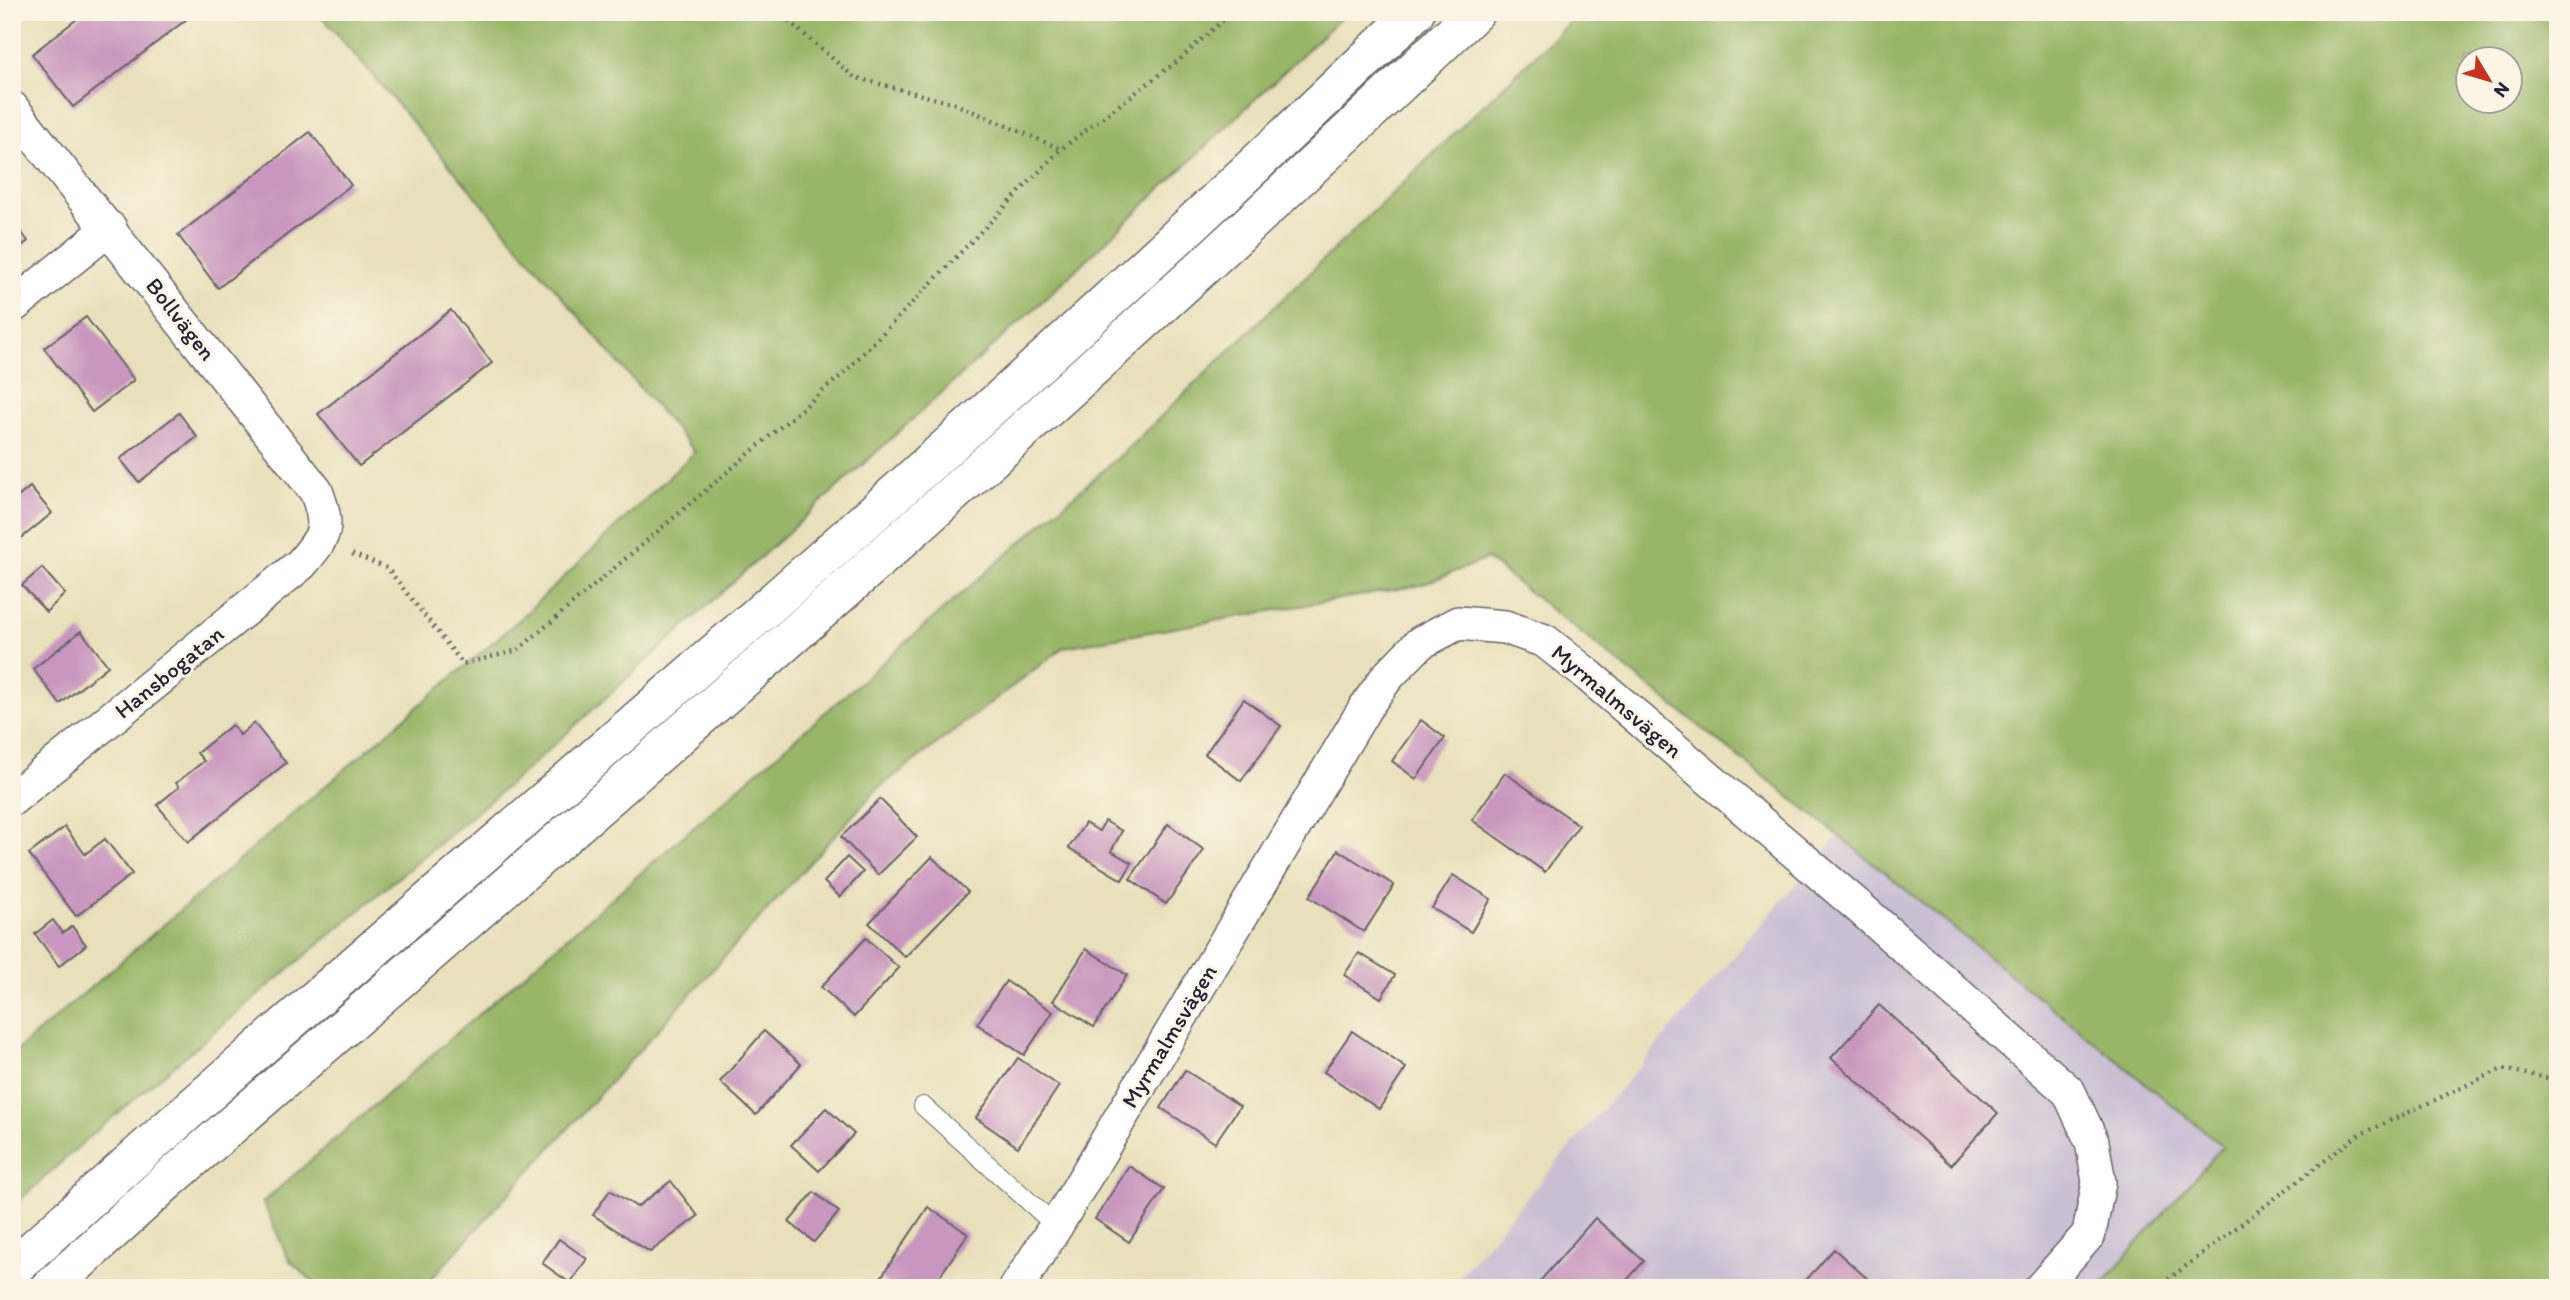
<svg xmlns="http://www.w3.org/2000/svg" width="2570" height="1300" viewBox="0 0 2570 1300" font-family="Itim,sans-serif">
  <rect width="100%" height="100%" fill="#fcf5e5"/>
  <filter id="ink" filterUnits="userSpaceOnUse"><feTurbulence type="fractalNoise" baseFrequency=".0143" numOctaves="2"/><feDisplacementMap in="SourceGraphic" scale="14" xChannelSelector="R" yChannelSelector="G"/><feConvolveMatrix kernelMatrix="1 2 1 2 8 2 1 2 1" color-interpolation-filters="sRGB"/></filter>
  <filter id="wash" filterUnits="userSpaceOnUse"><feTurbulence type="fractalNoise" baseFrequency=".00686" numOctaves="4" result="noise"/><feDisplacementMap in="SourceGraphic" scale="28" xChannelSelector="R" yChannelSelector="G"/><feGaussianBlur stdDeviation="1.57" result="paint"/><feColorMatrix in="noise" values="0 0 0 0 0 0 0 0 0 0 0 0 0 0 0 0 0 1.4 0 .05"/><feComposite in="paint" operator="in"/></filter>
  <g filter="url(#wash)">
    <rect width="100%" height="100%" fill="#e8e0ba"/>
    <polygon fill="#cbbfd4" points="1838,835 2223,1146 2098,1288 1449,1288"/>
    <g fill="#99b668" stroke="#5e6c52" stroke-width="2" fill-rule="evenodd">
      <polygon points="318,12 1347,12 1046,298 524,772 89,1137 12,1207 12,1055 520,619 695,452"/>
      <path d="M1580,12h978v1276h-460l125,-142 -385,-311 -351,-276 -66,26 -357,62 -188,143 -453,498h-103l-31,-28 -26,-58 859,-748zM2468,60h42v42h-42z"/>
    </g>
    <g id="blocks">
      <g fill="#c896be">
        <polygon points="86,12 196,12 73,107 32,54"/>
        <polygon points="310,132 351,185 218,288 178,235"/>
        <polygon points="12,220 28,241 12,254"/>
        <polygon points="451,310 492,363 359,466 318,414"/>
        <polygon points="86,317 134,380 92,412 44,348"/>
        <polygon points="179,413 197,437 139,482 120,459"/>
        <polygon points="30,487 52,513 12,546 12,502"/>
        <polygon points="42,568 65,594 46,612 22,585"/>
        <polygon points="81,631 108,666 60,704 33,669"/>
        <polygon points="1244,699 1281,726 1241,781 1205,754"/>
        <polygon points="1421,720 1445,738 1416,779 1392,761"/>
        <polygon points="254,723 286,763 188,842 157,805 179,787 176,783 204,761 197,753 232,725 240,735"/>
        <polygon points="1505,773 1579,825 1545,872 1472,820"/>
        <polygon points="880,799 917,837 878,875 841,837"/>
        <polygon points="1105,821 1122,831 1111,851 1132,863 1122,880 1069,848 1085,823 1099,831"/>
        <polygon points="1168,824 1204,850 1166,904 1130,879"/>
        <polygon points="65,827 85,854 105,839 132,874 76,916 29,854"/>
        <polygon points="1338,850 1394,885 1364,932 1309,897"/>
        <polygon points="847,857 863,872 840,897 824,882"/>
        <polygon points="932,857 968,892 905,957 869,923"/>
        <polygon points="1453,875 1491,899 1471,932 1432,908"/>
        <polygon points="53,920 63,933 72,926 86,945 59,966 35,934"/>
        <polygon points="866,938 899,968 854,1017 821,987"/>
        <polygon points="1086,949 1127,975 1094,1027 1053,1001"/>
        <polygon points="1359,953 1395,975 1381,998 1344,975"/>
        <polygon points="1006,981 1053,1012 1024,1055 977,1024"/>
        <polygon points="1879,1005 1998,1113 1951,1165 1831,1058"/>
        <polygon points="764,1031 801,1064 756,1115 720,1082"/>
        <polygon points="1352,1031 1406,1068 1379,1109 1324,1072"/>
        <polygon points="1018,1058 1059,1086 1018,1147 976,1118"/>
        <polygon points="1185,1070 1240,1106 1215,1143 1161,1108"/>
        <polygon points="826,1108 854,1134 819,1171 791,1145"/>
        <polygon points="1129,1166 1164,1189 1129,1242 1095,1219"/>
        <polygon points="671,1181 698,1216 650,1252 593,1215 610,1190 637,1207"/>
        <polygon points="814,1192 839,1212 814,1242 789,1222"/>
        <polygon points="928,1207 968,1234 932,1288 894,1288 880,1279"/>
        <polygon points="1595,1218 1644,1261 1620,1288 1534,1288"/>
        <polygon points="559,1239 587,1259 570,1283 542,1263"/>
        <polygon points="1834,1249 1878,1288 1799,1288"/>
      </g>
    </g>
  </g>
  <g filter="url(#ink)">
    <use href="#blocks" fill-opacity="0" stroke="#676467" stroke-width="2"/>
    <g fill="none" stroke-linecap="round" stroke-linejoin="round">
      <defs>
        <polyline id="service" points="923,1106 1056,1226"/>
        <g id="minor">
          <path d="M12,108l304,383c14,37 10,44 -15,73l-289,235"/>
          <polyline points="12,307 110,228"/>
          <polyline points="1016,1288 1056,1226 1365,708 1387,677 1420,643 1458,623 1505,627 1545,641 1589,676 1859,907 2069,1092 2092,1142 2099,1182 2089,1234 2041,1288"/>
        </g>
        <g id="trunk">
          <path d="M12,1269c277,-253 566,-493 847,-743 188,-168 375,-338 556,-514"/>
          <path d="M50,1288l115,-105c442,-384 887,-766 1310,-1171"/>
        </g>
      </defs>
      <use href="#service" stroke="#676467" stroke-width="20"/>
      <use href="#minor" stroke="#676467" stroke-width="36"/>
      <use href="#trunk" stroke="#676467" stroke-width="41"/>
      <g stroke="#676467" stroke-width="4.5" stroke-dasharray="2 5" stroke-linecap="butt">
        <polyline points="778,12 854,77 955,104 1061,149"/>
        <polyline points="352,554 387,568 463,664 518,650 844,373 1061,149 1179,60 1232,12"/>
        <polyline points="2157,1288 2357,1136 2502,1069 2558,1080"/>
      </g>
      <use href="#service" stroke="#fff" stroke-width="18"/>
      <use href="#minor" stroke="#fff" stroke-width="33"/>
      <use href="#trunk" stroke="#fff" stroke-width="38"/>
    </g>
  </g>
  <g text-anchor="middle" dominant-baseline="central" stroke-width="6" stroke-linejoin="round" paint-order="stroke">
    <g font-size="23" fill="#22223b" stroke="#fcf5e5">
      <text transform="translate(181 319) rotate(52)">Bollvägen</text>
      <text transform="translate(169 672) rotate(-39)">Hansbogatan</text>
      <text transform="translate(1617 701) rotate(40)">Myrmalmsvägen</text>
      <text transform="translate(1169 1036) rotate(-59)">Myrmalmsvägen</text>
    </g>
  </g>
  <rect width="2570" height="1300" fill="none" stroke="#fcf5e5" stroke-width="42"/>
  <g transform="translate(2489 80) rotate(128)"><circle r="33" fill="#fcf5e5" stroke="#a5a1a1" stroke-width="2"/>
  <path d="M0-5L12 26L0 18L-12 26Z" fill="#c8321e"/>
  <text y="-10" font-size="19" font-weight="bold" text-anchor="middle" fill="#22223b">N</text>
  </g>
</svg>
